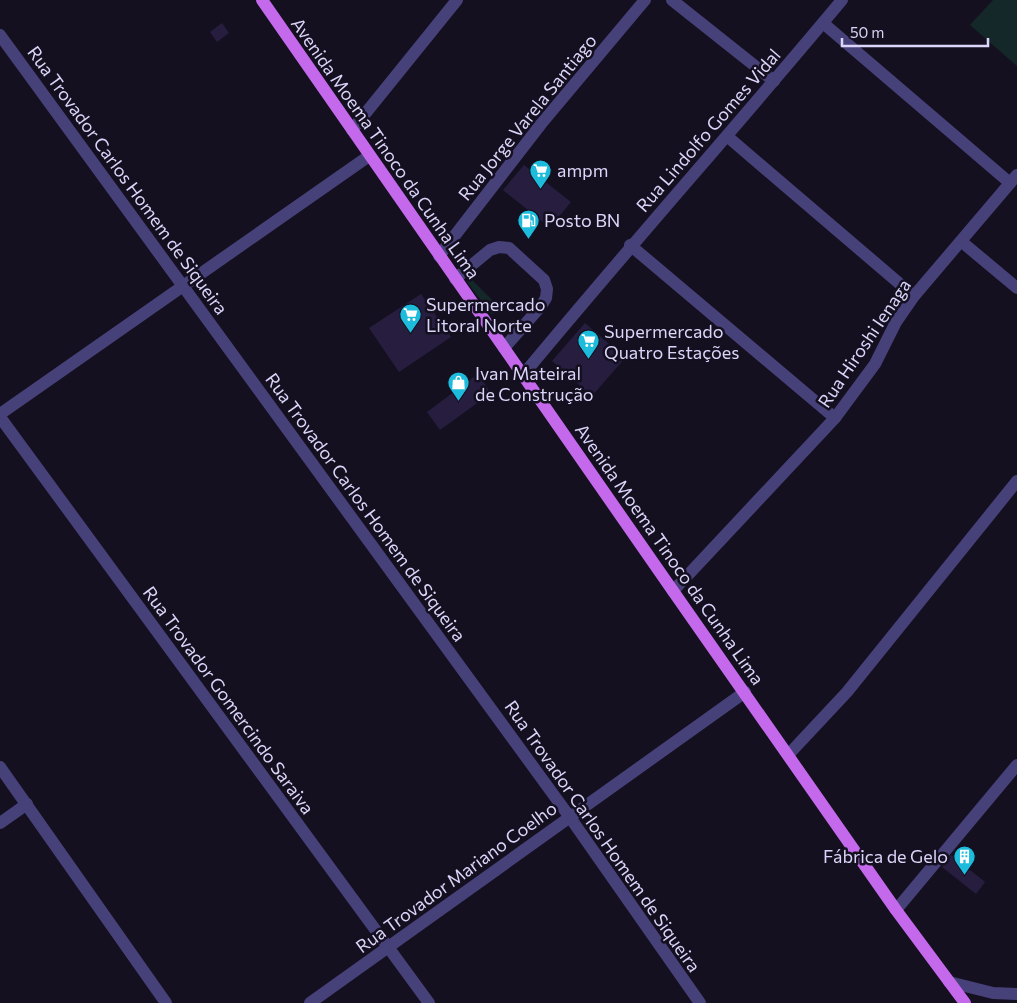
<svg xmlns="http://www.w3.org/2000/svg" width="1017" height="1003" viewBox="0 0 1017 1003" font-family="Commissioner,sans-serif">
  <rect width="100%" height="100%" fill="#141020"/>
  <g fill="#142829">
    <polygon points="993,0 1017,0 1017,66 970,25"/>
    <polygon points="470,278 494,302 496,313 491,314 468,283 467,280"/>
  </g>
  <g fill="#271e3f">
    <polygon points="222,23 229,33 217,42 210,32"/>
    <polygon points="524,165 571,202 558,218 552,213 544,223 503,190"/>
    <polygon points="421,294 451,337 399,372 369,328"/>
    <polygon points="585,323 625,358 592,396 552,361"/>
    <polygon points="478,374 491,393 440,430 427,412"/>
    <polygon points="951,855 985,882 976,894 942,867"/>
  </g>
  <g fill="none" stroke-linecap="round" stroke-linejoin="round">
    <g stroke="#474179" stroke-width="12">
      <polyline points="672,0 774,81"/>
      <polyline points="823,23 1010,183"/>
      <polyline points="0,35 569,816 700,1003"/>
      <polyline points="352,130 457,0"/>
      <polyline points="728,137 914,296"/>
      <polyline points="962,242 1017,288"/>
      <polyline points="630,245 835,418"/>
      <polyline points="439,256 541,124 645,0"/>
      <polyline points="455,279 490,250 499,247 509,248 544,280 547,289 546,298 541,306 504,348"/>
      <path d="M523,375c105,-127 214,-249 319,-375"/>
      <polyline points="0,414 369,156"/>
      <polyline points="0,417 429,1003"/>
      <polyline points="673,591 835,418 875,364 896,322 914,296 1017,175"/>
      <polyline points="789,754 847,692 1017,481"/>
      <polyline points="0,767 166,1003"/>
      <polyline points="0,823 27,804"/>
      <polyline points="896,910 1017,765"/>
      <polyline points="949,982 993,993 1017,994"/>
      <polyline points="310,1003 745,692"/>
    </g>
    <polyline stroke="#c469ec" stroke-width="12" points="262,0 673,591 896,910 965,1003"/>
  </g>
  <defs>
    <symbol id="supermarket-pin" viewBox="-11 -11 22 30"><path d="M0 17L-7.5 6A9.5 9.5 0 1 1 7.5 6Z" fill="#1dbcdd" stroke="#141020"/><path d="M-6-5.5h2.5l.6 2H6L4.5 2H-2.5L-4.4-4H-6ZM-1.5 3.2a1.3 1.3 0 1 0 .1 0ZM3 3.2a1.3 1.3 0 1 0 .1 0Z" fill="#fff"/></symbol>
    <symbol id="fuel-pin" viewBox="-11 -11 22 30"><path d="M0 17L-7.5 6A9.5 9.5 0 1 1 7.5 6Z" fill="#1dbcdd" stroke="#141020"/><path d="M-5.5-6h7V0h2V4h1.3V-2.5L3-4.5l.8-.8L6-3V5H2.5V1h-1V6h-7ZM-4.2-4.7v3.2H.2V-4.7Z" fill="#fff"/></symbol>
    <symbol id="shop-pin" viewBox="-11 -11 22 30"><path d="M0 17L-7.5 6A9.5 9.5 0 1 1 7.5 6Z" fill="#1dbcdd" stroke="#141020"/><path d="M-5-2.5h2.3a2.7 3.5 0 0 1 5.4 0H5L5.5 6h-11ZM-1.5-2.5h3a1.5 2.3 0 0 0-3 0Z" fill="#fff"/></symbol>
    <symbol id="building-pin" viewBox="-11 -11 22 30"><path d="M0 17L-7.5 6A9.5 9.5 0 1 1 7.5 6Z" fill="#1dbcdd" stroke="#141020"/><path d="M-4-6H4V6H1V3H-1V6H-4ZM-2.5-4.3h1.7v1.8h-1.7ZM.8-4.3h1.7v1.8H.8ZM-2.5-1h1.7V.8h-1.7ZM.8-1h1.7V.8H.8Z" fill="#fff"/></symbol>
  </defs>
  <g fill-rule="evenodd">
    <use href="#supermarket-pin" x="528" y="158" width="25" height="34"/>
    <use href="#fuel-pin" x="516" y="208" width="25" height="34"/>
    <use href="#supermarket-pin" x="398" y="302" width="25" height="34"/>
    <use href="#supermarket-pin" x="576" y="328" width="25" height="34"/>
    <use href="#shop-pin" x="446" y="370" width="25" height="34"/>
    <use href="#building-pin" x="952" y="844" width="25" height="34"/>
  </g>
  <g text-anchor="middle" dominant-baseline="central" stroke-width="5" stroke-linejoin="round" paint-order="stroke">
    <g font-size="18" fill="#dbd5f9" stroke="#141020">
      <text transform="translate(527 117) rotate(-51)">Rua Jorge Varela Santiago</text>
      <text transform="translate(708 130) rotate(-49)">Rua Lindolfo Gomes Vidal</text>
      <text transform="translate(386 148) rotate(55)">Avenida Moema Tinoco da Cunha Lima</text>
      <text transform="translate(128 180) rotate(54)">Rua Trovador Carlos Homem de Siqueira</text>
      <text transform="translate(864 343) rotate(-56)">Rua Hiroshi Ienaga</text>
      <text transform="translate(366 507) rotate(54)">Rua Trovador Carlos Homem de Siqueira</text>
      <text transform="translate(670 554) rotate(55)">Avenida Moema Tinoco da Cunha Lima</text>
      <text transform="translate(229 700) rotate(54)">Rua Trovador Gomercindo Saraiva</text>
      <text transform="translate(603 836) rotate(55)">Rua Trovador Carlos Homem de Siqueira</text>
      <text transform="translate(456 877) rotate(-36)">Rua Trovador Mariano Coelho</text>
    </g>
    <g font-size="18" fill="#dbd5f9" stroke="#141020" text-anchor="start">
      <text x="557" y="170">ampm</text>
      <text x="544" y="220">Posto BN</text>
      <text x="426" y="304">Supermercado<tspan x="426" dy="21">Litoral Norte</tspan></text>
      <text x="604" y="331">Supermercado<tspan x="604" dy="21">Quatro Estações</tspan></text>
      <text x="475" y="373">Ivan Mateiral<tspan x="475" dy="21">de Construção</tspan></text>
      <text x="948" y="856" text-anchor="end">Fábrica de Gelo</text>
    </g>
  </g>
  <path d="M842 38v8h146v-8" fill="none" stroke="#dbd5f9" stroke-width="2.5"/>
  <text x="850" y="38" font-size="15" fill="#dbd5f9" stroke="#141020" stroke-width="4" paint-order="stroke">50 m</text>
</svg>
